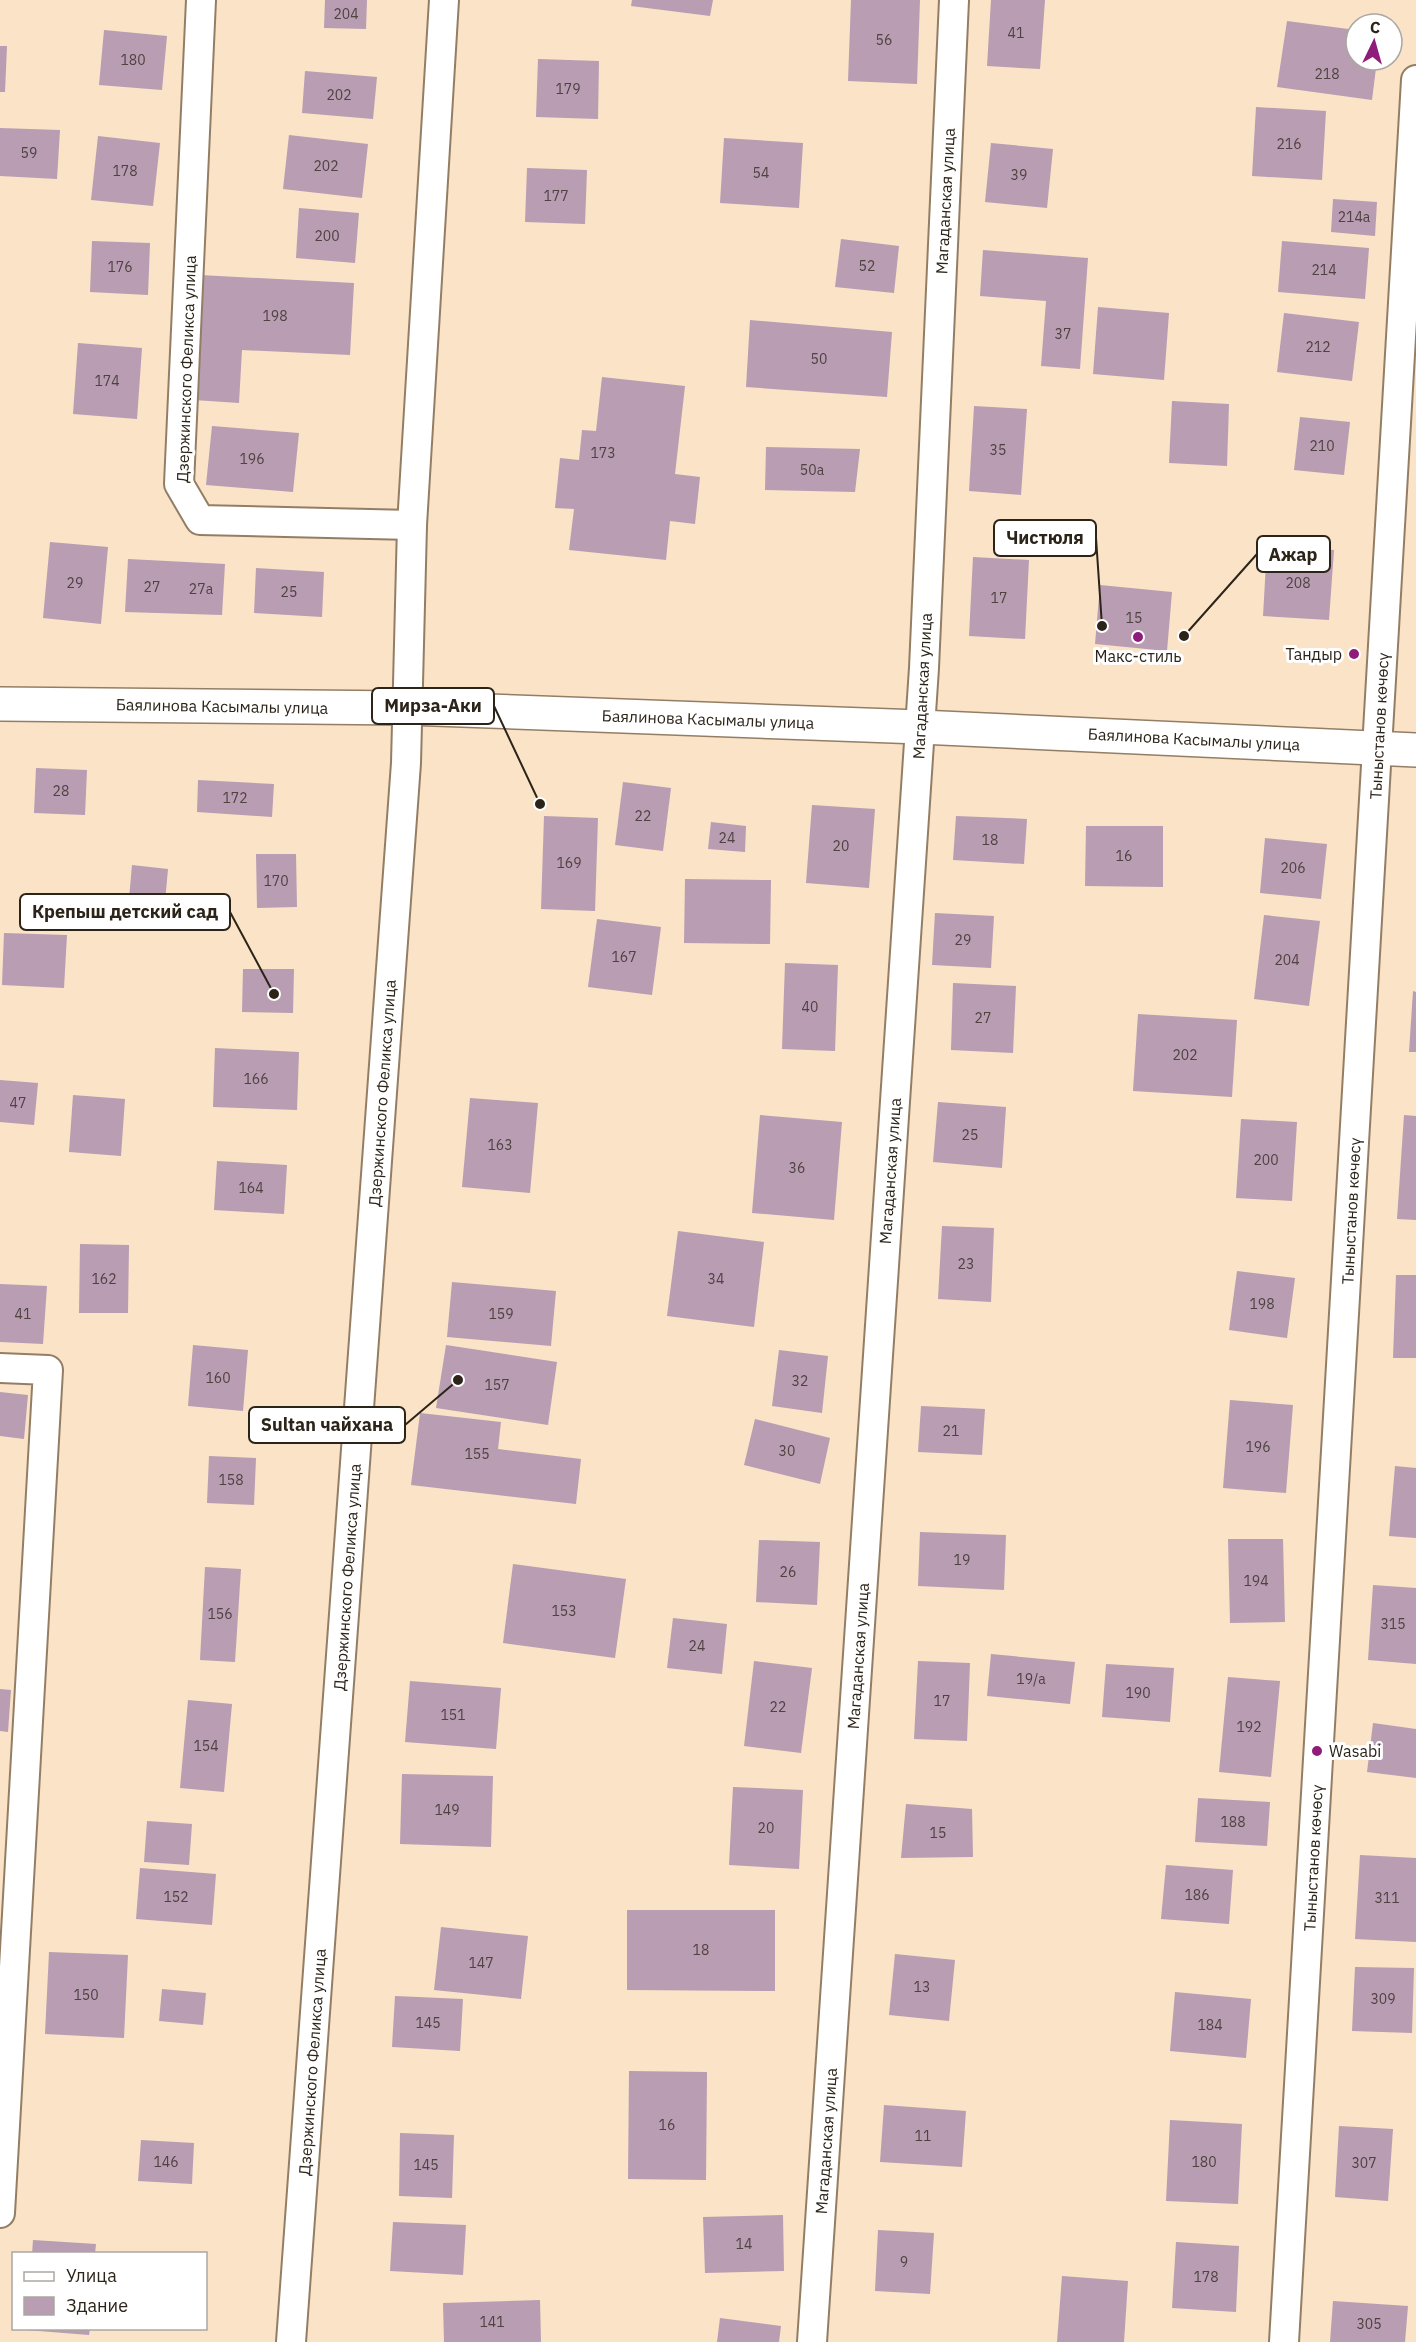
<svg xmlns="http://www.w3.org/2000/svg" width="1416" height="2342" viewBox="0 0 1416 2342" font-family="'IBM Plex Sans',sans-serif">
  <rect width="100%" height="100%" fill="#fae3c7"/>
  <g fill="#b89db3">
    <polygon points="325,0 367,0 366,29 324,28"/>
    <polygon points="632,0 713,0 710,16 631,6"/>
    <polygon points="851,0 920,0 917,84 848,81"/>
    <polygon points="991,0 1045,0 1040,69 987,66"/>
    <polygon points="1287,21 1356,30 1356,60 1377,60 1372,100 1277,87"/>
    <polygon points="104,30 167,36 162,90 99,85"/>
    <polygon points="0,46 7,46 5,92 0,92"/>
    <polygon points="538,59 599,61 598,119 536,117"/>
    <polygon points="305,71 377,77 373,119 302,113"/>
    <polygon points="1256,107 1326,111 1322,180 1252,176"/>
    <polygon points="0,128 60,130 57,179 0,176"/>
    <polygon points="289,135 368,144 362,198 283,189"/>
    <polygon points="98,136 160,143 153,206 91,200"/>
    <polygon points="724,138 803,143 799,208 720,203"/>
    <polygon points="991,143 1053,149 1047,208 985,202"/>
    <polygon points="527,168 587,170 585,224 525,222"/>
    <polygon points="1333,199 1377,202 1375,236 1331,232"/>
    <polygon points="299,208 359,213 355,263 296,258"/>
    <polygon points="841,239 899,246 894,293 835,287"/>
    <polygon points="92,241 150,243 148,295 90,292"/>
    <polygon points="1282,241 1369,248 1365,299 1278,292"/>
    <polygon points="983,250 1088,258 1080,369 1041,366 1046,301 980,296"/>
    <polygon points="200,275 354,283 350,355 242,350 239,403 194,400"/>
    <polygon points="1098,307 1169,313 1164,380 1093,374"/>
    <polygon points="1284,313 1359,322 1352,381 1277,372"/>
    <polygon points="750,320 892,332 887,397 746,387"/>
    <polygon points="78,343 142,348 137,419 73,414"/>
    <polygon points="602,377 685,386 675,474 700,477 695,524 670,521 666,560 569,550 574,509 555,508 560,458 579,460 582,430 596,431"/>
    <polygon points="1172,401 1229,404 1227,466 1169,463"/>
    <polygon points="974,406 1027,409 1021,495 969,491"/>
    <polygon points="1300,417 1350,422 1344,475 1294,470"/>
    <polygon points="212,426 299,433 293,492 206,485"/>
    <polygon points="766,447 860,449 855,492 765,490"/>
    <polygon points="50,542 108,547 101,624 43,618"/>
    <polygon points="1267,546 1334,550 1329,620 1263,616"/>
    <polygon points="973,557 1029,560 1025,639 969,636"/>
    <polygon points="128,559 225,564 222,615 125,612"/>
    <polygon points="256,568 324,572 322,617 254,613"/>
    <polygon points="1100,585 1172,592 1167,651 1095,644"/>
    <polygon points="36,768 87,770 85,815 34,813"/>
    <polygon points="198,780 274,784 272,817 197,812"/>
    <polygon points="623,782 671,788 663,851 615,845"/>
    <polygon points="812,805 875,809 869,888 806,883"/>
    <polygon points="544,816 598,818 595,911 541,909"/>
    <polygon points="956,816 1027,819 1024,864 953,860"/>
    <polygon points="711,822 746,826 745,852 708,849"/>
    <polygon points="1086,826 1163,826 1163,887 1085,886"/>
    <polygon points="1265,838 1327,844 1321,899 1260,893"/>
    <polygon points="256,854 296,854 297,907 257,908"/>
    <polygon points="132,865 168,869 163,924 127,921"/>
    <polygon points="685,879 771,880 770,944 684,943"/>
    <polygon points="935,913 994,916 991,968 932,965"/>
    <polygon points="1264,915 1320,921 1309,1006 1254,999"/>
    <polygon points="597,919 661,927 652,995 588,987"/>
    <polygon points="4,933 67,935 64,988 2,985"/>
    <polygon points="785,963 838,965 835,1051 782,1049"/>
    <polygon points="243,969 294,969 293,1013 242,1012"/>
    <polygon points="953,983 1016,986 1013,1053 951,1050"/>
    <polygon points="1413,991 1416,992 1416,1052 1409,1052"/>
    <polygon points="1138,1014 1237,1020 1232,1097 1133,1091"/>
    <polygon points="215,1048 299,1052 297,1110 213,1107"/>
    <polygon points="0,1080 38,1083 34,1125 0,1122"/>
    <polygon points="73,1095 125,1099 121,1156 69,1152"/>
    <polygon points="470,1098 538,1103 530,1193 462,1187"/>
    <polygon points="938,1102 1006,1107 1002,1168 933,1162"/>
    <polygon points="760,1115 842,1122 834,1220 752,1213"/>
    <polygon points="1404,1115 1416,1116 1416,1220 1397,1219"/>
    <polygon points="1241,1119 1297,1122 1292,1201 1236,1198"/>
    <polygon points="217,1161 287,1165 284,1214 214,1210"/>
    <polygon points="942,1226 994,1228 991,1302 938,1299"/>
    <polygon points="678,1231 764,1242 754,1327 667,1316"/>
    <polygon points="80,1244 129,1245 128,1313 79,1313"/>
    <polygon points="1237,1271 1295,1278 1287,1338 1229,1330"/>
    <polygon points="1396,1275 1416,1275 1416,1358 1393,1358"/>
    <polygon points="452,1282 556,1291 551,1346 447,1337"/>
    <polygon points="0,1284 47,1286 43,1344 0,1342"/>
    <polygon points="193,1345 248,1350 243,1411 188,1406"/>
    <polygon points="446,1345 557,1362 548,1425 436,1408"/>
    <polygon points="779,1350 828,1356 822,1413 772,1406"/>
    <polygon points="0,1392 28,1395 24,1439 0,1436"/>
    <polygon points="1230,1400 1293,1405 1286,1493 1223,1488"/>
    <polygon points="921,1406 985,1409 982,1455 918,1452"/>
    <polygon points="420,1413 501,1422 498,1449 581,1459 576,1504 411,1485"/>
    <polygon points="755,1419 830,1438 820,1484 744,1465"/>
    <polygon points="209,1456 256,1458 254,1505 207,1503"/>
    <polygon points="1395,1466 1416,1468 1416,1538 1389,1536"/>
    <polygon points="920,1532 1006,1535 1004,1590 918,1586"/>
    <polygon points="1228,1539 1283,1539 1285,1622 1230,1623"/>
    <polygon points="759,1540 820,1542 817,1605 756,1602"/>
    <polygon points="513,1564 626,1579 615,1658 503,1643"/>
    <polygon points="205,1567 241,1569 235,1662 200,1660"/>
    <polygon points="1373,1585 1416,1588 1416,1664 1368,1660"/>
    <polygon points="673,1618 727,1624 722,1674 667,1668"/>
    <polygon points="991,1654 1075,1662 1070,1704 987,1696"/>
    <polygon points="754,1661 812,1668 801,1753 744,1746"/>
    <polygon points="918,1661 970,1663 967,1741 914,1739"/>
    <polygon points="1106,1664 1174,1668 1170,1722 1102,1717"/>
    <polygon points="1228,1677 1280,1681 1271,1777 1219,1772"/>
    <polygon points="410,1681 501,1688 496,1749 405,1742"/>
    <polygon points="0,1689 11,1690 8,1732 0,1731"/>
    <polygon points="188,1700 232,1704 224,1792 180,1788"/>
    <polygon points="1373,1723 1416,1729 1416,1778 1367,1772"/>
    <polygon points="402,1774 493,1776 491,1847 400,1844"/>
    <polygon points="733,1787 803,1790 799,1869 729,1865"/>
    <polygon points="1198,1798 1270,1802 1267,1846 1195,1842"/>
    <polygon points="906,1804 972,1809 973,1857 901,1858"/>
    <polygon points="147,1821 192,1824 189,1865 144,1862"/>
    <polygon points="1360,1855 1416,1858 1416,1942 1355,1939"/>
    <polygon points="1166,1865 1233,1870 1229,1924 1161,1919"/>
    <polygon points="140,1868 216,1874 212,1925 136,1919"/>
    <polygon points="627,1910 775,1910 775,1991 627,1990"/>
    <polygon points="441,1927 528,1936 521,1999 434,1990"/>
    <polygon points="49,1952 128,1955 124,2038 45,2034"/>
    <polygon points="895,1954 955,1960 949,2021 889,2015"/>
    <polygon points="1355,1967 1414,1968 1412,2033 1352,2031"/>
    <polygon points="162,1989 206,1993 203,2025 159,2021"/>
    <polygon points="1175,1992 1251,1999 1246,2058 1170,2051"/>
    <polygon points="395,1996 463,1999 460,2051 392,2047"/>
    <polygon points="629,2071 707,2072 706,2180 628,2179"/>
    <polygon points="884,2105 966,2111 962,2167 880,2162"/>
    <polygon points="1170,2120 1242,2124 1238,2204 1166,2201"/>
    <polygon points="1339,2126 1393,2129 1388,2201 1335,2197"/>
    <polygon points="400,2133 454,2135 452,2198 399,2196"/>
    <polygon points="141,2140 194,2143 192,2184 138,2181"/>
    <polygon points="783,2215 784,2271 705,2273 703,2217"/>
    <polygon points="393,2222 466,2225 463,2275 390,2271"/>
    <polygon points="878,2230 934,2233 930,2294 875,2291"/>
    <polygon points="33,2240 96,2244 95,2254 32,2254"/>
    <polygon points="1176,2242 1239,2246 1236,2312 1172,2308"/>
    <polygon points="1062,2276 1128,2281 1124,2342 1057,2342"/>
    <polygon points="540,2300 541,2342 444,2342 443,2303"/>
    <polygon points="1333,2301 1408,2306 1405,2342 1330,2342"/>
    <polygon points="720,2318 781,2326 779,2342 717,2342"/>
    <polygon points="26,2328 90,2328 89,2335 26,2330"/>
  </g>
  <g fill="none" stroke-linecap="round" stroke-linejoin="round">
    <defs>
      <g id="street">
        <polyline points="201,0 179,484 200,520 412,525"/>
        <polyline points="0,1368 48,1370 0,2213"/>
        <polyline points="291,2342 406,763 412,525 444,0"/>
        <polyline points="812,2342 924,668 954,0"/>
        <polyline points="1284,2342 1416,80"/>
      </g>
      <polyline id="secondary" points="0,704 407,708 920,727 1416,750"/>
    </defs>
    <use href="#street" stroke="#937e65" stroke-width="32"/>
    <use href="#secondary" stroke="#937e65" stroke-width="36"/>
    <use href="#street" stroke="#fff" stroke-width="28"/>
    <use href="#secondary" stroke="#fff" stroke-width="33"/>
  </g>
  <g fill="#8f1b7b" stroke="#fff" stroke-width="2">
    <circle cx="1138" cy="637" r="6"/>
    <circle cx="1354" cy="654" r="6"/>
    <circle cx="1317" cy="1751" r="6"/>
  </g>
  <g text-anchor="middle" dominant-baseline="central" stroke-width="6" stroke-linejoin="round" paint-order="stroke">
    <g font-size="14" fill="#4f4240">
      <text x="346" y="14">204</text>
      <text x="1016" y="33">41</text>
      <text x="884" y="40">56</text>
      <text x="133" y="60">180</text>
      <text x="1327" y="74">218</text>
      <text x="568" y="89">179</text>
      <text x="339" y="95">202</text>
      <text x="1289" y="144">216</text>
      <text x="29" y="153">59</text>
      <text x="326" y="166">202</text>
      <text x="125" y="171">178</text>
      <text x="761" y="173">54</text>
      <text x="1019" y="175">39</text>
      <text x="556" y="196">177</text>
      <text x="1354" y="217">214а</text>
      <text x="327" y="236">200</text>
      <text x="867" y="266">52</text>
      <text x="120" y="267">176</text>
      <text x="1324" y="270">214</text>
      <text x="275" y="316">198</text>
      <text x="1063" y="334">37</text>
      <text x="1318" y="347">212</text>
      <text x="819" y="359">50</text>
      <text x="107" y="381">174</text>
      <text x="1322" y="446">210</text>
      <text x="998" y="450">35</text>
      <text x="603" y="453">173</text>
      <text x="252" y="459">196</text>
      <text x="812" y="470">50а</text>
      <text x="75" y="583">29</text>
      <text x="1298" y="583">208</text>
      <text x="152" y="587">27</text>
      <text x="201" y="589">27а</text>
      <text x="289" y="592">25</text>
      <text x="999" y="598">17</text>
      <text x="1134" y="618">15</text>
      <text x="61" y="791">28</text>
      <text x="235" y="798">172</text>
      <text x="643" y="816">22</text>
      <text x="727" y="838">24</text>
      <text x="990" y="840">18</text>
      <text x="841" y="846">20</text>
      <text x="1124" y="856">16</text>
      <text x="569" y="863">169</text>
      <text x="1293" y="868">206</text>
      <text x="276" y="881">170</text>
      <text x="963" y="940">29</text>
      <text x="624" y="957">167</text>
      <text x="1287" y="960">204</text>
      <text x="810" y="1007">40</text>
      <text x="983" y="1018">27</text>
      <text x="1185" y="1055">202</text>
      <text x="256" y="1079">166</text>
      <text x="18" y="1103">47</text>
      <text x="970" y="1135">25</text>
      <text x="500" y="1145">163</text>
      <text x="1266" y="1160">200</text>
      <text x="797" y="1168">36</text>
      <text x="251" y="1188">164</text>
      <text x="966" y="1264">23</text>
      <text x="104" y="1279">162</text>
      <text x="716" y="1279">34</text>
      <text x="1262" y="1304">198</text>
      <text x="23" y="1314">41</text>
      <text x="501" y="1314">159</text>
      <text x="218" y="1378">160</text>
      <text x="800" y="1381">32</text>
      <text x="497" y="1385">157</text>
      <text x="951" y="1431">21</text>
      <text x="1258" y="1447">196</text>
      <text x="787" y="1451">30</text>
      <text x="477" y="1454">155</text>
      <text x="231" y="1480">158</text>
      <text x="962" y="1560">19</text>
      <text x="788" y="1572">26</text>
      <text x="1256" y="1581">194</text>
      <text x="564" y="1611">153</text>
      <text x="220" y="1614">156</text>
      <text x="1393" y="1624">315</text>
      <text x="697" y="1646">24</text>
      <text x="1031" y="1679">19/а</text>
      <text x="1138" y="1693">190</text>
      <text x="942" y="1701">17</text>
      <text x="778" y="1707">22</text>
      <text x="453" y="1715">151</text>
      <text x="1249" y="1727">192</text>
      <text x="206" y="1746">154</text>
      <text x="447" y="1810">149</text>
      <text x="1233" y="1822">188</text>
      <text x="766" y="1828">20</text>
      <text x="938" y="1833">15</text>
      <text x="1197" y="1895">186</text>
      <text x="176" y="1897">152</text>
      <text x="1387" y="1898">311</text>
      <text x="701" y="1950">18</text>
      <text x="481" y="1963">147</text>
      <text x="922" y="1987">13</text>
      <text x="86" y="1995">150</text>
      <text x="1383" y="1999">309</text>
      <text x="428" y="2023">145</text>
      <text x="1210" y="2025">184</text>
      <text x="667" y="2125">16</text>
      <text x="923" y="2136">11</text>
      <text x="166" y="2162">146</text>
      <text x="1204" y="2162">180</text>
      <text x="1364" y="2163">307</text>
      <text x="426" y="2165">145</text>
      <text x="744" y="2244">14</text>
      <text x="904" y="2262">9</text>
      <text x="1206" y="2277">178</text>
      <text x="492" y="2322">141</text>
      <text x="1369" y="2324">305</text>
    </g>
    <g font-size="16" fill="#2c2419" stroke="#fff">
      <text transform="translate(945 201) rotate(-87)">Магаданская улица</text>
      <text transform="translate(186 369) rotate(-88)">Дзержинского Феликса улица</text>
      <text transform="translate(922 686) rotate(-87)">Магаданская улица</text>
      <text transform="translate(222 706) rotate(1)">Баялинова Касымалы улица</text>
      <text transform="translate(708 719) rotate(2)">Баялинова Касымалы улица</text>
      <text transform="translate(1379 726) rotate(-87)">Тыныстанов көчөсү</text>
      <text transform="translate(1194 739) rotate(3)">Баялинова Касымалы улица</text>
      <text transform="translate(382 1093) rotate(-86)">Дзержинского Феликса улица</text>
      <text transform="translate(890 1171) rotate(-86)">Магаданская улица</text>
      <text transform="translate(1351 1211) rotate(-87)">Тыныстанов көчөсү</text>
      <text transform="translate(347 1577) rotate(-86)">Дзержинского Феликса улица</text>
      <text transform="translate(858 1656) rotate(-86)">Магаданская улица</text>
      <text transform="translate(1313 1858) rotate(-87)">Тыныстанов көчөсү</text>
      <text transform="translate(312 2062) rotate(-86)">Дзержинского Феликса улица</text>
      <text transform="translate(826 2141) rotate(-86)">Магаданская улица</text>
    </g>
    <g font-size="16" fill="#2c2419" stroke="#fff" text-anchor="end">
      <text x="1342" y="654">Тандыр</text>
      <text x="1138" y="656" text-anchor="middle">Макс-стиль</text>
      <text x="1329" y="1751" text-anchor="start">Wasabi</text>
    </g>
  </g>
  <path fill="none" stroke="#2c2419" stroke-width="2" d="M1102 626L1096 538M1184 636L1257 554M540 804L494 706M274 994L230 912M458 1380L405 1425"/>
  <g fill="#2c2419" stroke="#fff" stroke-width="2">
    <circle cx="1102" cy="626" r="6"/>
    <circle cx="1184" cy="636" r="6"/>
    <circle cx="540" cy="804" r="6"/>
    <circle cx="274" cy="994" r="6"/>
    <circle cx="458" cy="1380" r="6"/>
  </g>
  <g fill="#fff" stroke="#2c2419" stroke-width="2">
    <rect x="994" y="520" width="102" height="36" rx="6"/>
    <rect x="1257" y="536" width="73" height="36" rx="6"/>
    <rect x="372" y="688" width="122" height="36" rx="6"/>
    <rect x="20" y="894" width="210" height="36" rx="6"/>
    <rect x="249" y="1407" width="156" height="36" rx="6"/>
  </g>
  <g font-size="18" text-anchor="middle" font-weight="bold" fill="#2c2419">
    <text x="1045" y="544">Чистюля</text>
    <text x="1293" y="561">Ажар</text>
    <text x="433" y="712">Мирза-Аки</text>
    <text x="125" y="918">Крепыш детский сад</text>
    <text x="327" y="1431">Sultan чайхана</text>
  </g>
  <rect x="12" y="2252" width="195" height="78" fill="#ffffff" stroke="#aba7a3" stroke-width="1.5"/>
  <rect x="24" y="2272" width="30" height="9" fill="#ffffff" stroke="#aba7a3" stroke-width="1.5"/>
  <text x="66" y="2282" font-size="18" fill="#2c2419">Улица</text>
  <rect x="24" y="2297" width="30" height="18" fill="#b89db3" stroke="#aba7a3" stroke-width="1.5"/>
  <text x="66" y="2312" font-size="18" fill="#2c2419">Здание</text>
  <g transform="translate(1374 42) rotate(5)"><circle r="28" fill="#ffffff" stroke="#aba7a3" stroke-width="1.5"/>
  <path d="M0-4.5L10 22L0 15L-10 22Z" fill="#8f1b7b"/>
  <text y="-9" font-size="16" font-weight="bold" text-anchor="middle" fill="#2c2419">С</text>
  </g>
</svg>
